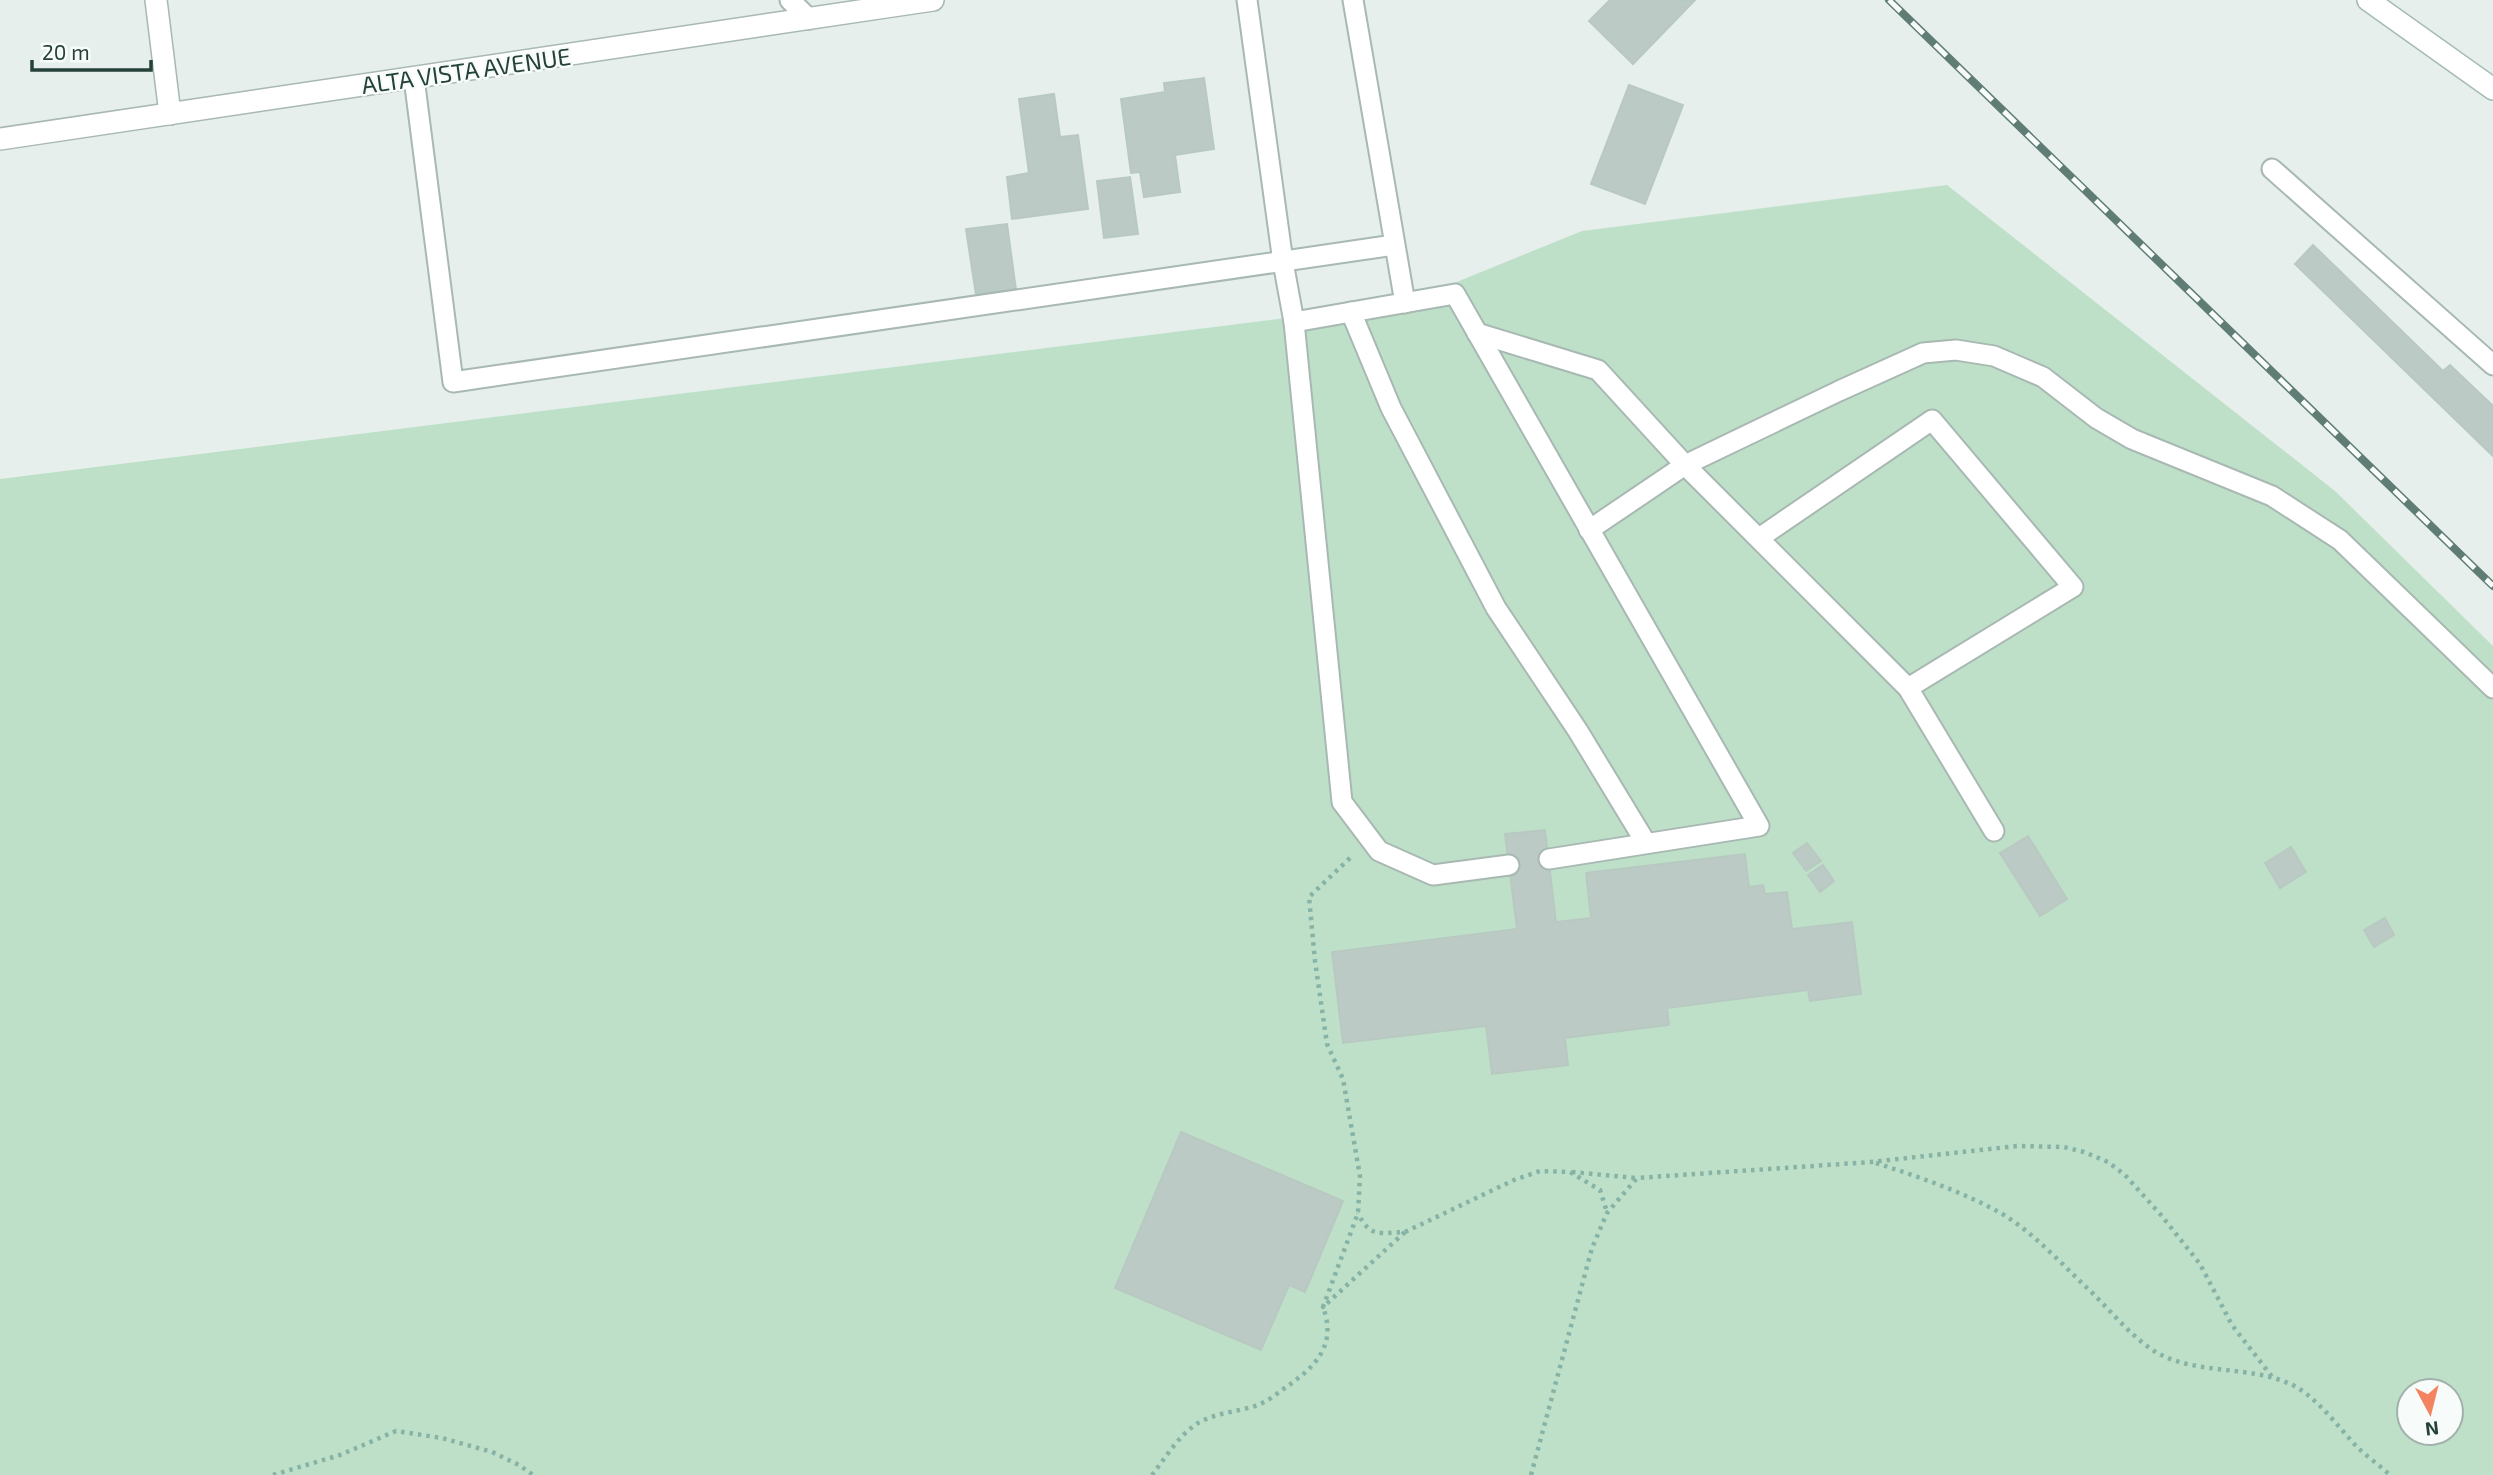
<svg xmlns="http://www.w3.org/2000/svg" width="2493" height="1475" viewBox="0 0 2493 1475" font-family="'Exo 2',sans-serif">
  <rect width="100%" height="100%" fill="#e6efeb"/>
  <path fill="#bfe0c8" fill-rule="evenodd" d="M1947,185l388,306 158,155v829h-2493v-996l1405,-176 177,-72zM2409,1391h42v42h-42z"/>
  <g fill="#bbcac4" stroke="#b8c9c2" stroke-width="2">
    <polygon points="1610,0 1695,0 1633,64 1589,21"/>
    <polygon points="1204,78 1214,149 1175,155 1180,192 1144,197 1140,172 1131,173 1121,99 1165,92 1164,83"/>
    <polygon points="1629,85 1683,105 1645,204 1591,184"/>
    <polygon points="1054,94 1060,137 1078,135 1088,209 1012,219 1007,177 1029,173 1019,99"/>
    <polygon points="1130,177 1138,234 1104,238 1097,181"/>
    <polygon points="1007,224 1016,290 976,295 966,229"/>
    <polygon points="2313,245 2443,371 2450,365 2493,406 2493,456 2295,264"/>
    <polygon points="1545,830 1556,922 1591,918 1586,873 1745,854 1749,887 1763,885 1765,894 1787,892 1792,929 1852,922 1861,994 1810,1001 1808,990 1667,1008 1669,1025 1565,1038 1568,1065 1492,1074 1486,1026 1343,1043 1332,952 1517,929 1505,834"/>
    <polygon points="2028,836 2067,899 2040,916 2000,853"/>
    <polygon points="1807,843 1821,861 1806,871 1793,853"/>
    <polygon points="2291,847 2306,872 2280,888 2265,863"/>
    <polygon points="1823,865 1834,881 1820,892 1808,875"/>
    <polygon points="2385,918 2394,935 2374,947 2364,930"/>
    <polygon points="1181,1132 1343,1201 1305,1292 1289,1285 1261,1350 1115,1288"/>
  </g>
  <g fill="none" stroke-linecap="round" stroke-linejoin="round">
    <defs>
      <g id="lane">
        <polyline points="790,0 809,19"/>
        <polyline points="1247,0 1283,262 1294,322 1342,802 1379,851 1433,875 1509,865"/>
        <polyline points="1353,0 1405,303"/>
        <polyline points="414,78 453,382 1394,245"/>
        <polyline points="2272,169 2493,365"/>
        <polyline points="1351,312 1391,408 1496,608 1578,731 1646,843"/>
        <polyline points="1294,322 1455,294 1759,826 1549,859"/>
        <polyline points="1477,333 1598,370 1685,465 1839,391 1923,353 1956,350 1994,356 2043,377 2096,418 2132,439 2272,496 2340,540 2493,688"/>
        <polyline points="1589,530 1685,465 1908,688 1994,831"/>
        <polyline points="1759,538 1932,420 2073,587 1908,688"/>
      </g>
      <g id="street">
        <polyline points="156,0 170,114"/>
        <polyline points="0,139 933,0"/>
      </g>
      <polyline id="secondary" points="2368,0 2493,89"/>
    </defs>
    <use href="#lane" stroke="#a8b8b2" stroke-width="23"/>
    <use href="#street" stroke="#a8b8b2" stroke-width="24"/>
    <use href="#secondary" stroke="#a4bbb3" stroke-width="24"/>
    <g stroke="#86b3a5" stroke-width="4.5" stroke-dasharray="3.5 5" stroke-linecap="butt">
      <path d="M1350,858l-41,39 6,64 12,83 16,35 17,97 -2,37 -35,94 82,-75c-26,1 -35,6 -47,-19"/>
      <path d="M1876,1163c43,14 88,29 128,52 29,18 55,46 80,70 23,21 44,49 70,66 39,24 92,14 134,32 26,10 50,44 70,65 10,9 22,18 32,27"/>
      <polyline points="1572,1172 1636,1178"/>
      <polyline points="1405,1232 1514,1180 1540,1171 1570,1172 1600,1190 1607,1212"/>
      <polyline points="273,1475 340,1455 396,1431 442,1438 492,1452 519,1465 533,1475"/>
      <path d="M1152,1475c14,-18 27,-40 46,-52 17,-10 38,-11 57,-17 10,-3 19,-10 27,-16 31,-21 56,-43 41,-83"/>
      <polyline points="1531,1475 1592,1248 1607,1213 1637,1178 1871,1162 2017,1146 2064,1147 2084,1152 2108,1162 2125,1175 2161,1215 2200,1264 2232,1325 2273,1378"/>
    </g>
    <use href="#lane" stroke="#fff" stroke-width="19"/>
    <use href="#street" stroke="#fff" stroke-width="21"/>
    <use href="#secondary" stroke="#fff" stroke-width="21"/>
    <defs>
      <polyline id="rail" points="1889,0 2493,586"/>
    </defs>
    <use href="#rail" stroke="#5f7d75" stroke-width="8"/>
    <use href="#rail" stroke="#f7fbf9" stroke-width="5" stroke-dasharray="16" stroke-linecap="butt"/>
  </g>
  <g text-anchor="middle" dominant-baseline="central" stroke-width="5" stroke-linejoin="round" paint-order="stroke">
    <g font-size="24" fill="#24423a" stroke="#f7fbf9">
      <text transform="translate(466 70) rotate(-8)">ALTA VISTA AVENUE</text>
    </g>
  </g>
  <g transform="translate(2430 1412) rotate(173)"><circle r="33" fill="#f7fbf9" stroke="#a3b1ad" stroke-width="2"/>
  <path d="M0-5L12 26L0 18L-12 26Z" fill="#f4845f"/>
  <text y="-10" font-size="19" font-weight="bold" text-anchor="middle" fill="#24423a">N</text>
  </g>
  <path d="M32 60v10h119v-10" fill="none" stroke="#24423a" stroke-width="3.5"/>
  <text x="42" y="60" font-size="21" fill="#24423a" stroke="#f7fbf9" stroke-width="5" paint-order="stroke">20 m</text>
</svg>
